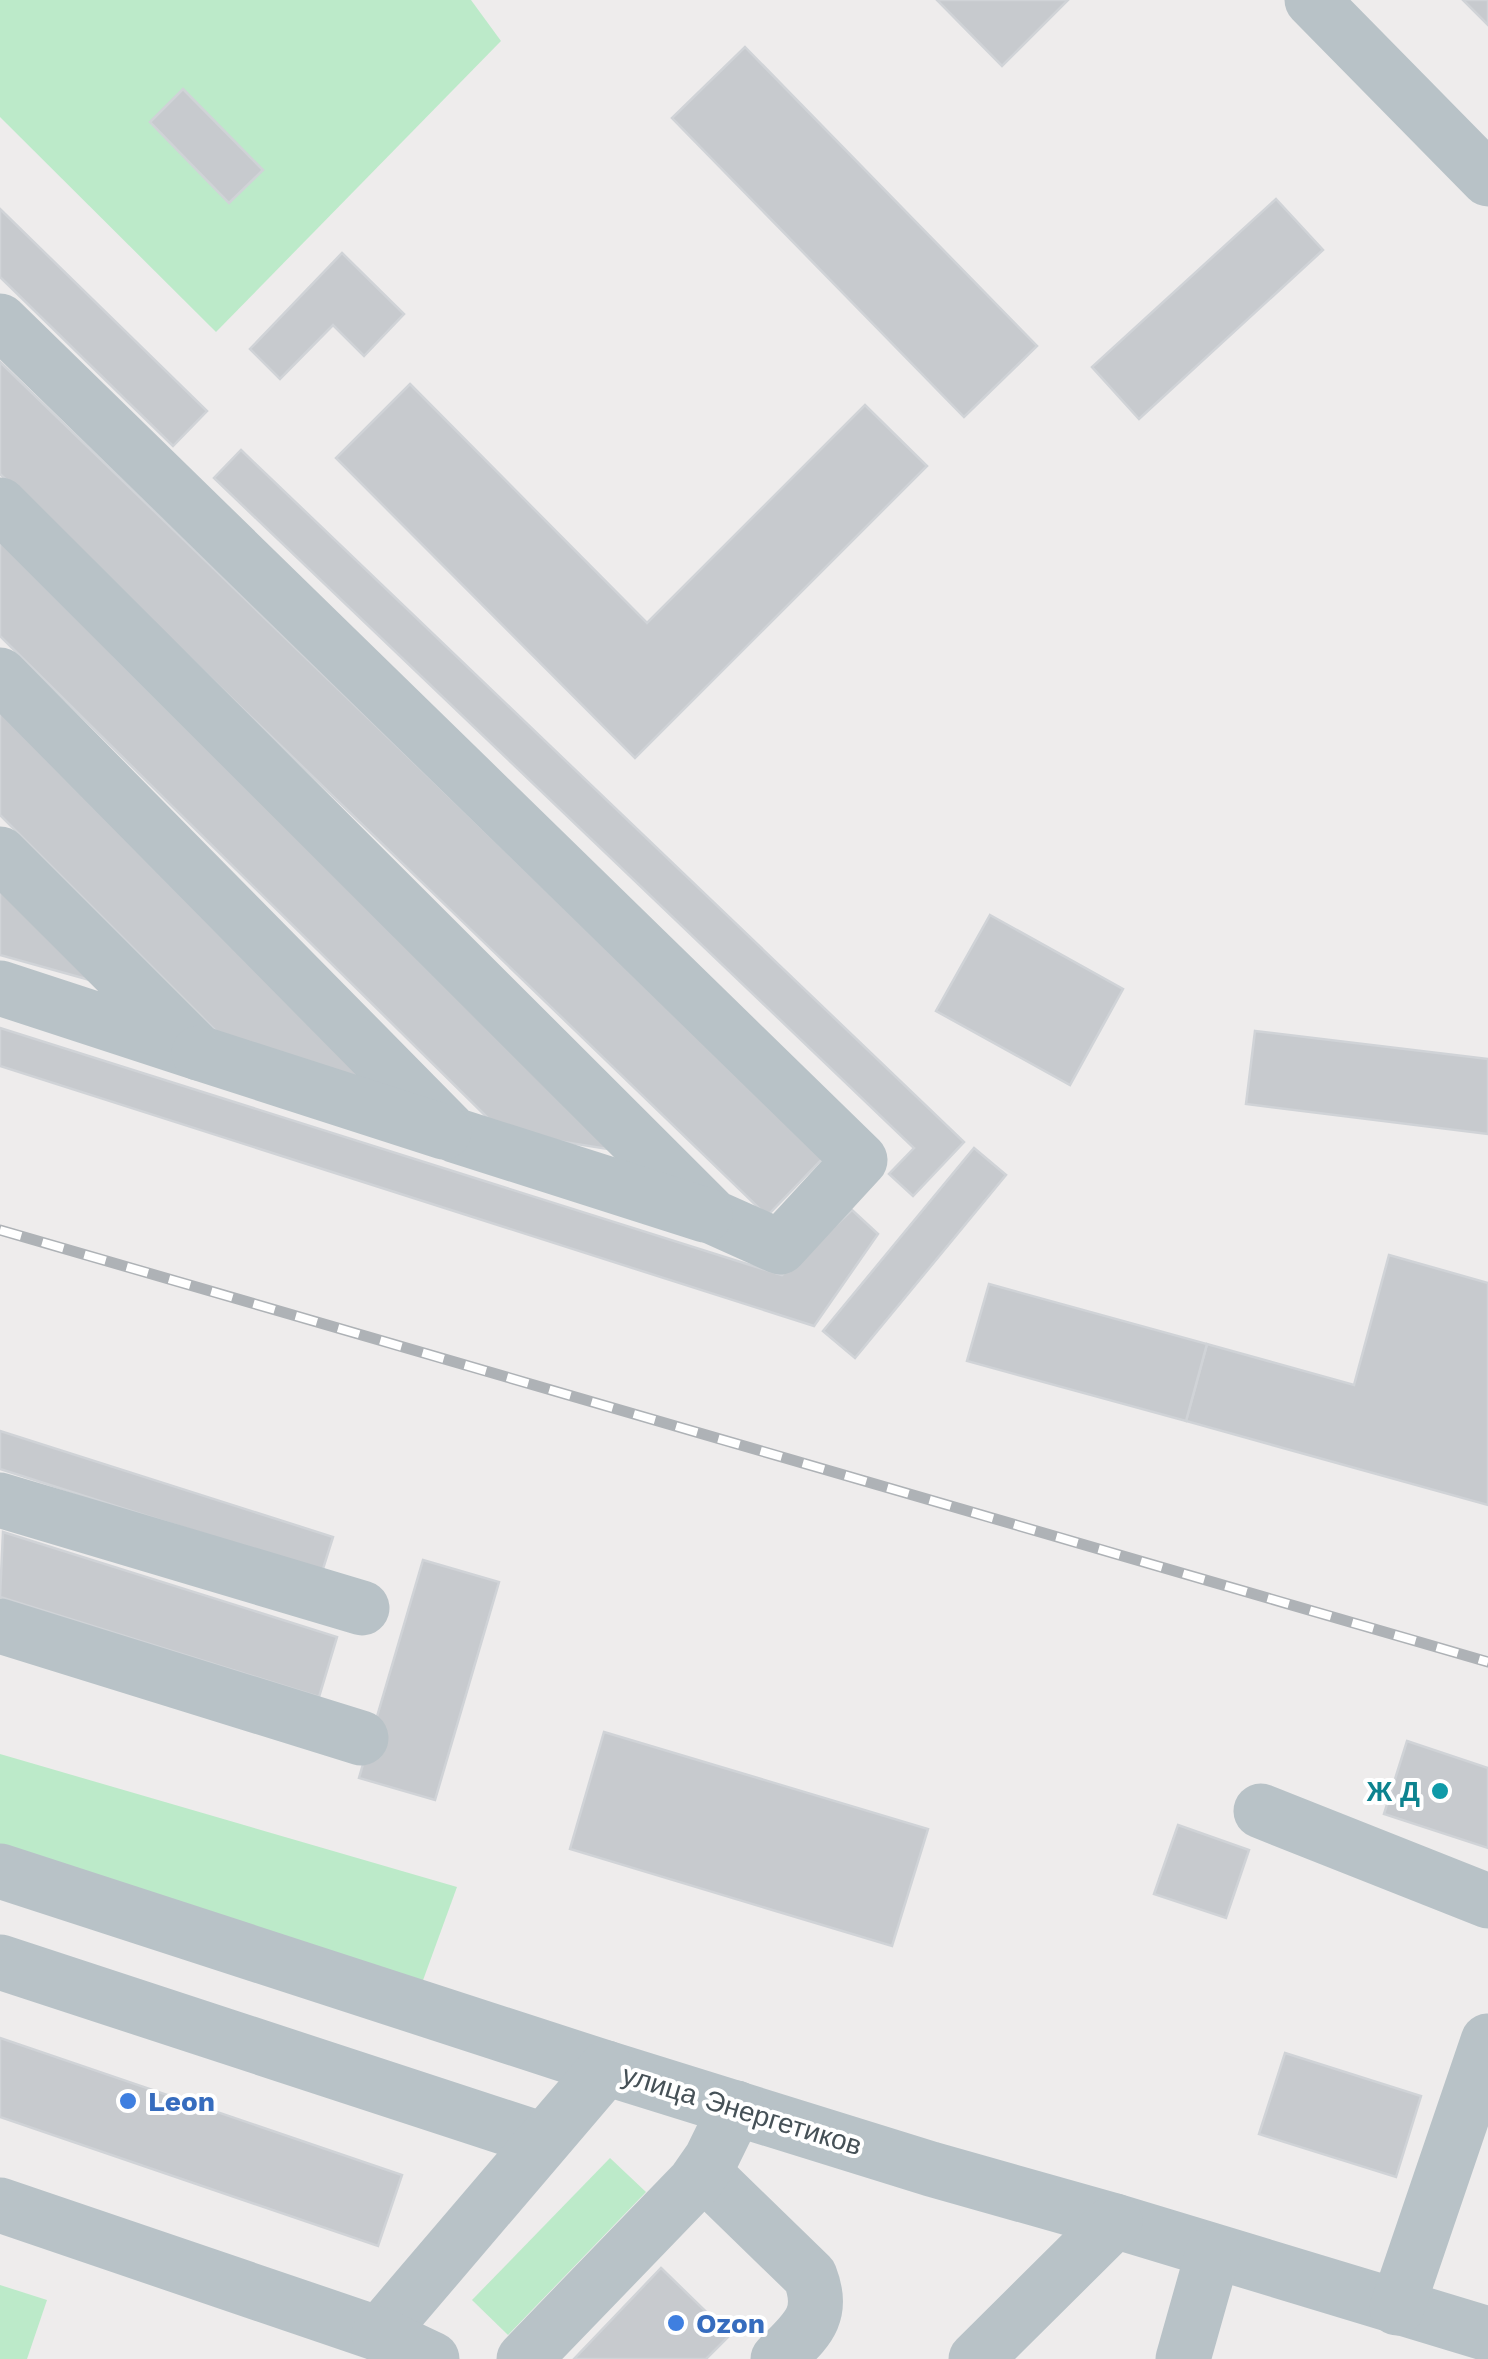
<svg xmlns="http://www.w3.org/2000/svg" width="1488" height="2359" viewBox="0 0 1488 2359" font-family="'Work Sans',sans-serif">
  <rect width="100%" height="100%" fill="#eeecec"/>
  <g fill="#bceac9">
    <polygon points="0,0 471,0 501,41 216,332 0,117"/>
    <polygon points="0,1754 457,1887 422,1983 0,1860"/>
    <polygon points="610,2158 646,2192 508,2335 472,2300"/>
    <polygon points="0,2285 47,2300 27,2359 0,2359"/>
  </g>
  <g fill="#c7cace" stroke="#d0d3d7" stroke-width="2.5">
    <polygon points="937,0 1068,0 1002,66"/>
    <polygon points="1463,0 1488,0 1488,25"/>
    <polygon points="745,47 1037,346 964,417 672,118"/>
    <polygon points="183,89 263,170 229,203 150,122"/>
    <polygon points="1276,199 1323,250 1139,419 1092,367"/>
    <polygon points="0,209 207,411 173,446 0,277"/>
    <polygon points="342,253 404,314 364,356 333,325 280,379 250,349"/>
    <polygon points="0,362 823,1158 767,1216 0,474"/>
    <polygon points="410,384 647,623 865,405 927,466 635,758 336,458"/>
    <polygon points="241,450 964,1142 913,1196 889,1174 914,1148 214,478"/>
    <polygon points="0,531 620,1151 502,1132 0,636"/>
    <polygon points="0,707 379,1089 243,1058 0,815"/>
    <polygon points="0,871 122,989 0,955"/>
    <polygon points="990,915 1123,989 1070,1085 936,1011"/>
    <polygon points="0,1028 782,1275 852,1210 878,1234 814,1326 0,1066"/>
    <polygon points="1255,1031 1488,1059 1488,1134 1246,1104"/>
    <polygon points="974,1148 1006,1175 855,1358 823,1331"/>
    <polygon points="1389,1255 1488,1283 1488,1505 1186,1421 1207,1344 1354,1385"/>
    <polygon points="989,1284 1207,1344 1186,1421 967,1361"/>
    <polygon points="0,1431 333,1537 322,1572 0,1469"/>
    <polygon points="3,1532 337,1637 319,1697 0,1597"/>
    <polygon points="423,1560 499,1582 435,1800 359,1778"/>
    <polygon points="604,1732 928,1829 892,1946 570,1849"/>
    <polygon points="1407,1741 1488,1768 1488,1848 1384,1814"/>
    <polygon points="1178,1825 1249,1850 1226,1918 1154,1894"/>
    <polygon points="0,2038 402,2175 378,2246 0,2117"/>
    <polygon points="1285,2053 1421,2096 1396,2177 1259,2134"/>
    <polygon points="661,2268 730,2335 706,2359 574,2359"/>
  </g>
  <g fill="none" stroke-linecap="round" stroke-linejoin="round">
    <g stroke="#b8c2c7" stroke-width="55">
      <polyline points="1312,0 1488,179"/>
      <polyline points="0,321 860,1160 780,1247 713,1217 0,505"/>
      <polyline points="0,675 454,1135 705,1215"/>
      <polyline points="0,854 199,1053 0,988"/>
      <polyline points="199,1053 444,1132"/>
      <polyline points="0,1500 362,1608"/>
      <polyline points="0,1626 361,1738"/>
      <polyline points="1261,1811 1488,1901"/>
      <polyline points="0,1871 606,2068 931,2169 1115,2221 1488,2334"/>
      <polyline points="0,1962 543,2140"/>
      <path d="M703,2172l107,104c16,41 -5,55 -32,83"/>
      <polyline points="0,2205 379,2334 606,2068"/>
      <polyline points="1397,2308 1488,2041"/>
      <polyline points="379,2334 432,2359"/>
      <polyline points="524,2359 695,2182 711,2159 736,2108"/>
      <polyline points="976,2359 1115,2221"/>
      <polyline points="1183,2359 1213,2253"/>
    </g>
    <defs>
      <polyline id="rail" points="0,1230 1488,1662"/>
    </defs>
    <use href="#rail" stroke="#aeb2b6" stroke-width="11"/>
    <use href="#rail" stroke="#fff" stroke-width="8" stroke-dasharray="22" stroke-linecap="butt"/>
  </g>
  <circle fill="#0f9aa8" stroke="#fff" stroke-width="4" cx="1440" cy="1791" r="10"/>
  <g fill="#3f7fe0" stroke="#fff" stroke-width="4">
    <circle cx="128" cy="2101" r="10"/>
    <circle cx="676" cy="2323" r="10"/>
  </g>
  <g text-anchor="middle" dominant-baseline="central" stroke-width="8" stroke-linejoin="round" paint-order="stroke">
    <g font-size="28" font-weight="bold" fill="#0d838f" stroke="#fff" text-anchor="end">
      <text x="1420" y="1791">Ж Д</text>
    </g>
    <g font-size="28" font-weight="bold" fill="#366cbe" stroke="#fff" text-anchor="start">
      <text x="148" y="2101">Leon</text>
      <text x="696" y="2323">Ozon</text>
    </g>
    <g font-size="28" fill="#465157" stroke="#fff">
      <text transform="translate(742 2110) rotate(17)">улица Энергетиков</text>
    </g>
  </g>
</svg>
